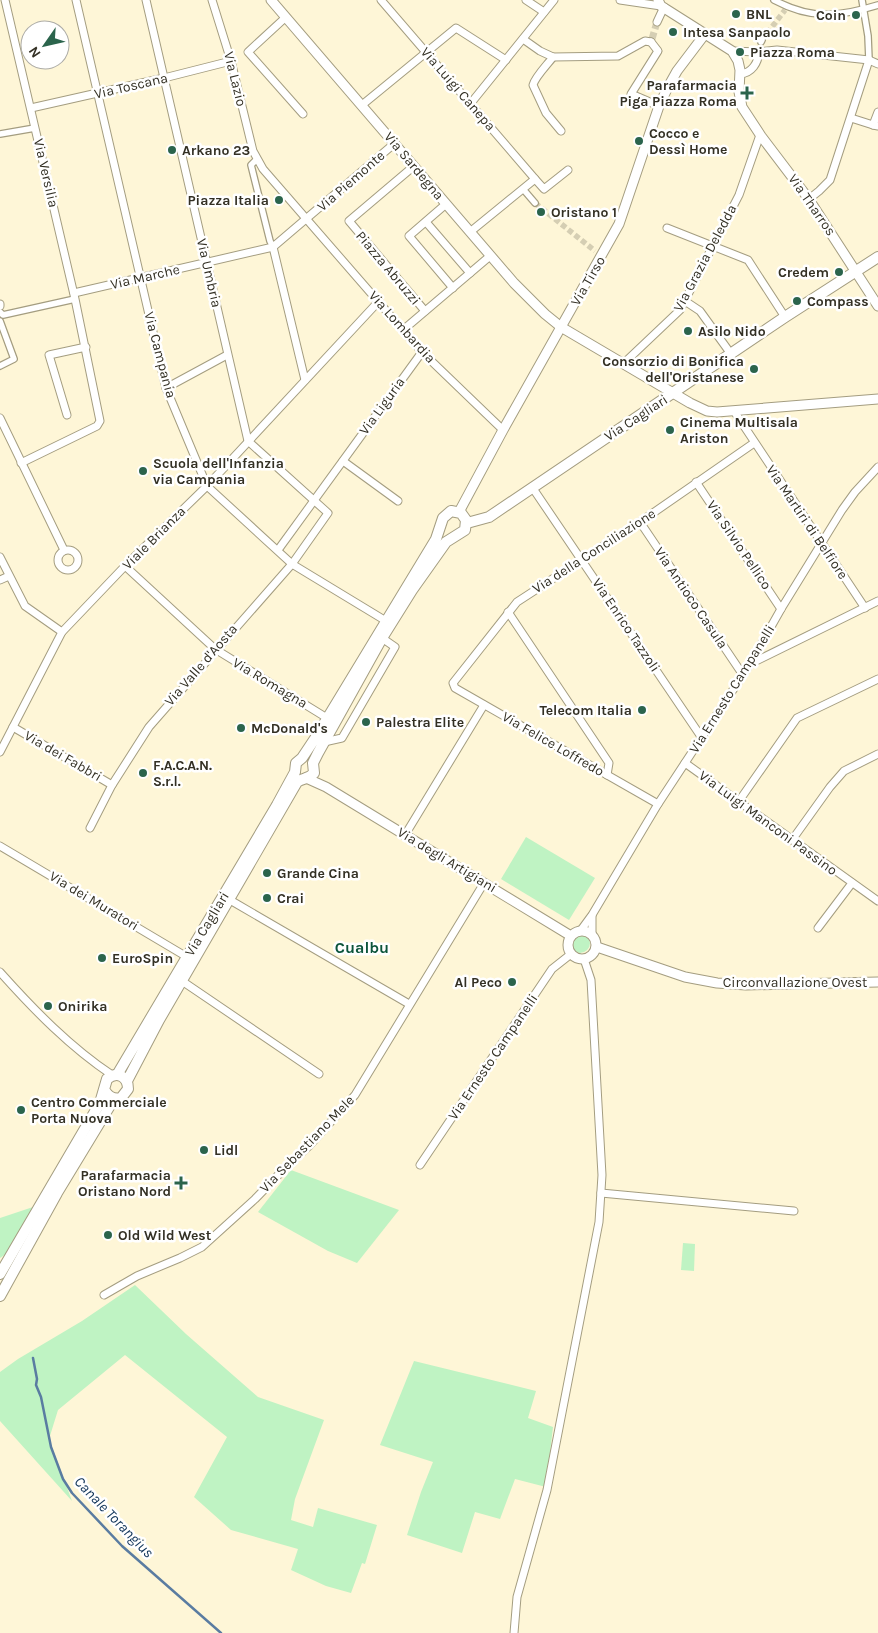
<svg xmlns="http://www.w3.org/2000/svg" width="878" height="1633" viewBox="0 0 878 1633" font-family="Karla,sans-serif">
  <rect width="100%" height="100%" fill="#fef6d7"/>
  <g fill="#bff3c3">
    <polygon points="526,837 595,878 569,920 501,879"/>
    <circle cx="580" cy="943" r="10"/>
    <polygon points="291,1170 399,1210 357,1263 328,1251 258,1212"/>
    <polygon points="36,1206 9,1252 0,1258 0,1218"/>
    <polygon points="683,1243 695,1244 694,1271 681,1270"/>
    <polygon points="135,1285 186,1334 258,1397 324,1420 295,1499 291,1520 313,1527 318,1508 377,1525 365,1564 362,1563 351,1593 326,1586 291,1570 298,1549 231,1530 194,1497 227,1437 125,1355 58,1410 49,1439 72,1501 0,1421 0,1372 18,1359 82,1321"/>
    <polygon points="414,1361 536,1391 528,1418 553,1427 546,1487 515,1479 500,1519 475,1512 462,1553 407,1535 421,1492 433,1462 380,1445"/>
  </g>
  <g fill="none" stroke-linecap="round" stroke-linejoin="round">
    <polyline stroke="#5a7ca1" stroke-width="2.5" points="33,1358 37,1379 36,1385 41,1397 51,1447 63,1479 72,1493 122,1546 221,1633"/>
    <g stroke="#d5ceb3" stroke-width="5.5" stroke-dasharray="5.5 3" stroke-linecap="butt">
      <polyline points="762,40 785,10"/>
      <polyline points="535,203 595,251"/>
    </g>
    <polyline stroke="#d5ceb3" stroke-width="7" stroke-dasharray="7 3.5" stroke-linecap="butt" points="652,39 657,22"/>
    <defs>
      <g id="pedestrian">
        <path d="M774,0c37,20 65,17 104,5"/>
        <polyline points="862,0 868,36 869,60"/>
        <polyline points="761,42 762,40"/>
        <polyline points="0,134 35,128"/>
        <polyline points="257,159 251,165 270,241 273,247"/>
        <polyline points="523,189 535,203"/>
        <polyline points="0,312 3,315 75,299"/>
        <polyline points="0,321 14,359 0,366"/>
      </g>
      <g id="minor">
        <polyline points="5,0 75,299 100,421 97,426 21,463"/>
        <polyline points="76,0 166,388 207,486 292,564 386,621"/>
        <polyline points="212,0 231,61 253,151 263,169 422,352 503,430"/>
        <polyline points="381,0 535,179 470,232"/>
        <polyline points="526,0 544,12"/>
        <polyline points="620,0 661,6"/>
        <polyline points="286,17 248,52 303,114"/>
        <polyline points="657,22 664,7"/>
        <polyline points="523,39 540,51 553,57 618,56 645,41 651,42"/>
        <polyline points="651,42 658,51 631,94 659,106"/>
        <polyline points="732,51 758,52 777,50 869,60 878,64"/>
        <path d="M553,57c-6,8 -18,20 -20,28l13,28 15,18"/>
        <path d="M740,74c12,-1 18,-11 19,-22"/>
        <polyline points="471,103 554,0"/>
        <polyline points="362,105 456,28 506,60"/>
        <polyline points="31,108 164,78 231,61"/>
        <polyline points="878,112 873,125 878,126"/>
        <polyline points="851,118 873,125"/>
        <polyline points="414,166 349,221 425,311"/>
        <polyline points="535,179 544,189 568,170"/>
        <polyline points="809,199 819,191 830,180 869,60"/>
        <polyline points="446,204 409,236 453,288"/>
        <polyline points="426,222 470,273"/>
        <polyline points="667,228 748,260 785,317"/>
        <polyline points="273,247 305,380"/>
        <polyline points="74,293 273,247 395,143"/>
        <polyline points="685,301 700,311 731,354"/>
        <polyline points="0,304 0,306"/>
        <polyline points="403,330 490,256"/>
        <polyline points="623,364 680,310 739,195 760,135"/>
        <polyline points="166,388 227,355"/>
        <polyline points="734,411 865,608"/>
        <polyline points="67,415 49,355 86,347"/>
        <polyline points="0,418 64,550"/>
        <polyline points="343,461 398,501"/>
        <polyline points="696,482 781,609"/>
        <polyline points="532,487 702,738"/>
        <polyline points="640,522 743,675"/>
        <polyline points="278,550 422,352"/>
        <circle cx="68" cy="560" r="10"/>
        <polyline points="0,557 25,606 62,632"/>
        <polyline points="125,566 215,649 327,718"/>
        <polyline points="0,580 9,576"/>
        <polyline points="508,612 609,763 607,775"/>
        <polyline points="750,664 878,601"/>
        <polyline points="13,727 112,785"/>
        <polyline points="324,742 342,738 395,647 382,638"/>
        <polyline points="0,752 62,632 125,566 207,486 379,301"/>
        <polyline points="685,763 878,901"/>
        <polyline points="739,801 797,718 878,679"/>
        <polyline points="658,804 455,688 453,683 517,602 640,522 754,443"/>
        <polyline points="90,828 112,785 149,727 292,564 328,513 248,441 146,0"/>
        <polyline points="405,835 484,705"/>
        <polyline points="792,840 830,787 844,771 878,754"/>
        <polyline points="0,846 187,957"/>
        <polyline points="230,900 409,1004"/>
        <polyline points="818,928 852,883"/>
        <polyline points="581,930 592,915 658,804 750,664 781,609 842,510 855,492 878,467"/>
        <polyline points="592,934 592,916"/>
        <path d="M0,972c34,38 70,75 112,103"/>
        <polyline points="182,981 319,1074"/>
        <polyline points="420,1165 552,969 571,954"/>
        <polyline points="601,1193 794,1211"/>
        <polyline points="104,1295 137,1276 180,1258 202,1247 255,1199 287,1166 309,1146 355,1095 484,883"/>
        <polyline points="514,1633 517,1597 547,1490 599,1222 602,1175 591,980 584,959"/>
      </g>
      <g id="tertiary">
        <polyline points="271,0 514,283 545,314 561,327 690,403 707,411 717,412 878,399"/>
        <polyline points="658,0 661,6 732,51 738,61 740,70 739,92 742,107 761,136 808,198 878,306"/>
        <polyline points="459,512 503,430 619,224 659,106 667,89 677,71 705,34"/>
        <polyline points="306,778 326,787 571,936"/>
        <circle cx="582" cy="945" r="14"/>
        <polyline points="597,947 685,977 717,983 746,985 878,982"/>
      </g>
      <g id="secondary">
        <polyline points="467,523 489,517 785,317 878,257"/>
        <path d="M117,1075l160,-270 18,-33 1,-9 6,-5 14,-21 120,-198 7,-21 8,-7 10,2 5,7 -1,10 -19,12 -34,48 -30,48 -64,115 -5,10 1,10c-5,6 -11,5 -17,9l-138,238 -32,61"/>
        <path d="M0,1274l100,-171 7,-24c10,-8 21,-3 21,10l-7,9c-7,2 -12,-1 -16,-7"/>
        <polyline points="0,1296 57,1193 114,1099"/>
      </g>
    </defs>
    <use href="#pedestrian" stroke="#a49d80" stroke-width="8"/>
    <use href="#minor" stroke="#a49d80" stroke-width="9"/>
    <use href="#tertiary" stroke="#a49d80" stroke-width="11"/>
    <use href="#secondary" stroke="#a49d80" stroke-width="12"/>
    <use href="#pedestrian" stroke="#fff" stroke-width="5.5"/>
    <use href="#minor" stroke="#fff" stroke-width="7"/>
    <use href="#tertiary" stroke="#fff" stroke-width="9"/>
    <use href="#secondary" stroke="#fff" stroke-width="10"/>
  </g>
  <g fill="#2b644c" stroke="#fff" stroke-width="2">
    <circle cx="736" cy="14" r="5"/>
    <circle cx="856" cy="15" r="5"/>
    <circle cx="673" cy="32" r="5"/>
    <circle cx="740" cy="52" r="5"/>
    <path d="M744.5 85.5h5v5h5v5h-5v5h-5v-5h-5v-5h5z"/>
    <circle cx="639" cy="141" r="5"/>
    <circle cx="172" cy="150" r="5"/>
    <circle cx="279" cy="200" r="5"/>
    <circle cx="541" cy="212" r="5"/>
    <circle cx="839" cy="272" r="5"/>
    <circle cx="797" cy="301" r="5"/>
    <circle cx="688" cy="331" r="5"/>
    <circle cx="754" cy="369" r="5"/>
    <circle cx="670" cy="430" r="5"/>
    <circle cx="143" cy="471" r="5"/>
    <circle cx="642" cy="710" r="5"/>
    <circle cx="366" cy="722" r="5"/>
    <circle cx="241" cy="728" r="5"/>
    <circle cx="143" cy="773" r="5"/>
    <circle cx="267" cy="873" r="5"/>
    <circle cx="267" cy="898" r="5"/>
    <circle cx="102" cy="958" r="5"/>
    <circle cx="512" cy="982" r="5"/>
    <circle cx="48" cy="1006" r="5"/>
    <circle cx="21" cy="1110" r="5"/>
    <circle cx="204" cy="1150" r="5"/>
    <path d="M178.5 1175.5h5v5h5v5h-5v5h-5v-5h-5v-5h5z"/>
    <circle cx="108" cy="1235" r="5"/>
  </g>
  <g text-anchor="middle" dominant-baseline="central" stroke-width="5" stroke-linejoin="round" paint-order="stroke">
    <g font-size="14" font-weight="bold" fill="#333024" stroke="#fff" text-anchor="start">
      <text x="746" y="14">BNL</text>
      <text x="846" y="15" text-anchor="end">Coin</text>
      <text x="683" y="32">Intesa Sanpaolo</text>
      <text x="750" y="52">Piazza Roma</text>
      <text x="737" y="85" text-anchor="end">Parafarmacia<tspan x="737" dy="16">Piga Piazza Roma</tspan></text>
      <text x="649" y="133">Cocco e<tspan x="649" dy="16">Dessì Home</tspan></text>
      <text x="182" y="150">Arkano 23</text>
      <text x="269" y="200" text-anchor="end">Piazza Italia</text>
      <text x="551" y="212">Oristano 1</text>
      <text x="829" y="272" text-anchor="end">Credem</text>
      <text x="807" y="301">Compass</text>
      <text x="698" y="331">Asilo Nido</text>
      <text x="744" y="361" text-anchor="end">Consorzio di Bonifica<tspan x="744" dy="16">dell'Oristanese</tspan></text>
      <text x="680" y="422">Cinema Multisala<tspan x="680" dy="16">Ariston</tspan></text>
      <text x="153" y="463">Scuola dell'Infanzia<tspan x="153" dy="16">via Campania</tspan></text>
      <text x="632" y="710" text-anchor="end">Telecom Italia</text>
      <text x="376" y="722">Palestra Elite</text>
      <text x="251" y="728">McDonald's</text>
      <text x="153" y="765">F.A.C.A.N.<tspan x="153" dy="16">S.r.l.</tspan></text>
      <text x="277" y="873">Grande Cina</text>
      <text x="277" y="898">Crai</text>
      <text x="112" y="958">EuroSpin</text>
      <text x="502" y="982" text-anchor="end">Al Peco</text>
      <text x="58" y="1006">Onirika</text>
      <text x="31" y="1102">Centro Commerciale<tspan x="31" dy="16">Porta Nuova</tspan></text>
      <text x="214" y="1150">Lidl</text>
      <text x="171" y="1175" text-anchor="end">Parafarmacia<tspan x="171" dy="16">Oristano Nord</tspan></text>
      <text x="118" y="1235">Old Wild West</text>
    </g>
    <g font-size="14" fill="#333024" stroke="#fff">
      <text transform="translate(235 79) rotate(76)">Via Lazio</text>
      <text transform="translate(131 86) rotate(-13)">Via Toscana</text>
      <text transform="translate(458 89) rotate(49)">Via Luigi Canepa</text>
      <text transform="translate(414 166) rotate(50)">Via Sardegna</text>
      <text transform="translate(46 173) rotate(77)">Via Versilia</text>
      <text transform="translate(351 181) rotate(-41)">Via Piemonte</text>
      <text transform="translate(812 205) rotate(55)">Via Tharros</text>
      <text transform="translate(705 258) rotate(-62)">Via Grazia Deledda</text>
      <text transform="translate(388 268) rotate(50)">Piazza Abruzzi</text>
      <text transform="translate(209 273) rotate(77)">Via Umbria</text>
      <text transform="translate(145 277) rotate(-13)">Via Marche</text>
      <text transform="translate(588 281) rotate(-60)">Via Tirso</text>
      <text transform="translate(402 327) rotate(48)">Via Lombardia</text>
      <text transform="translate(160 355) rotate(75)">Via Campania</text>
      <text transform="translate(382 406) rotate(-54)">Via Liguria</text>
      <text transform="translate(636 418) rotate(-33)">Via Cagliari</text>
      <text transform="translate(807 522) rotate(56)">Via Martiri di Belfiore</text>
      <text transform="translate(154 538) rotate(-45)">Viale Brianza</text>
      <text transform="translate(739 545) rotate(56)">Via Silvio Pellico</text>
      <text transform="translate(594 551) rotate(-33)">Via della Conciliazione</text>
      <text transform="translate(691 598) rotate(56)">Via Antioco Casula</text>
      <text transform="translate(626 625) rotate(56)">Via Enrico Tazzoli</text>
      <text transform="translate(201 665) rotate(-49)">Via Valle d'Aosta</text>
      <text transform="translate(270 683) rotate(31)">Via Romagna</text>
      <text transform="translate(732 689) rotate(-58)">Via Ernesto Campanelli</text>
      <text transform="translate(553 744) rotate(30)">Via Felice Loffredo</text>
      <text transform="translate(63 756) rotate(30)">Via dei Fabbri</text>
      <text transform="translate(768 823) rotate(36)">Via Luigi Manconi Passino</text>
      <text transform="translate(447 860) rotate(31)">Via degli Artigiani</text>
      <text transform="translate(94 901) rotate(31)">Via dei Muratori</text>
      <text transform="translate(207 924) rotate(-59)">Via Cagliari</text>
      <text x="795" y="982">Circonvallazione Ovest</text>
      <text transform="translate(493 1057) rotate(-56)">Via Ernesto Campanelli</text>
      <text transform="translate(307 1144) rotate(-46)">Via Sebastiano Mele</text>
    </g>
    <g font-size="15" font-style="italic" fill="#0e3257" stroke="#fff">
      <text transform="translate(114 1517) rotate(46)">Canale Torangius</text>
    </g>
    <g font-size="16" font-weight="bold" fill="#0d553b" stroke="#fff">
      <text x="362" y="947">Cualbu</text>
    </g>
  </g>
  <g transform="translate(45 45) rotate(236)"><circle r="24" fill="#ffffff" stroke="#adaca7"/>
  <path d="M0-4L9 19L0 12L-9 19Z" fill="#2b644c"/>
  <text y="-8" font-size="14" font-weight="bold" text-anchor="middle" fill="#333024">N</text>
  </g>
</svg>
